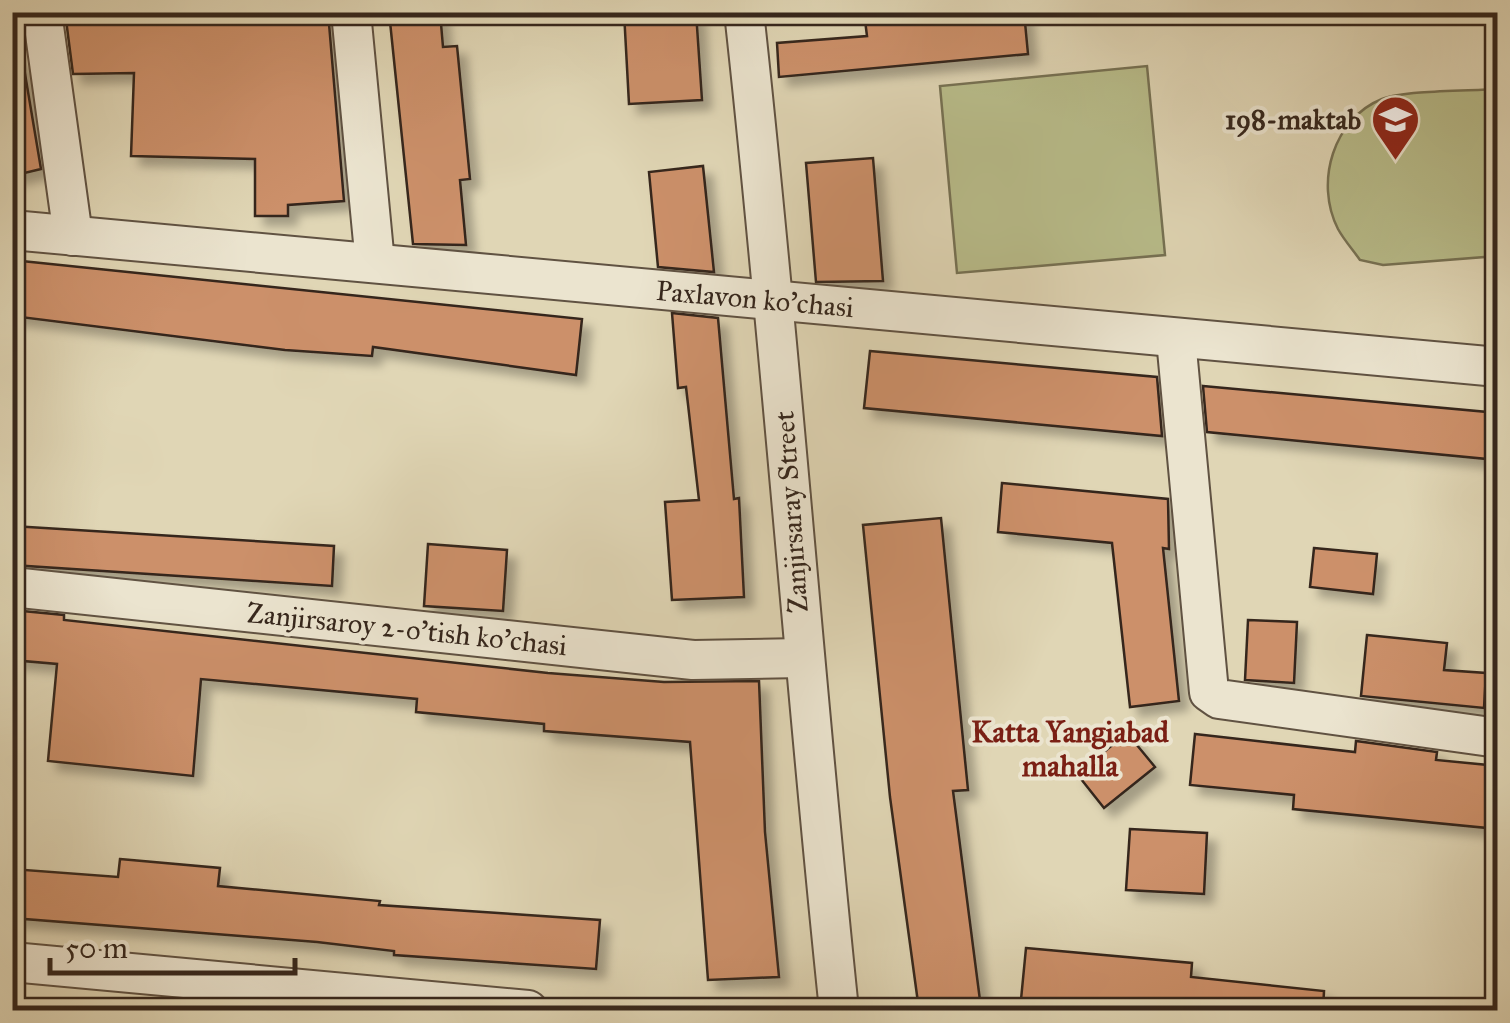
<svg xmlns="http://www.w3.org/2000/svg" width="1510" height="1023" viewBox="0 0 1510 1023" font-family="'IM FELL Great Primer',serif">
  <defs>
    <filter id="shadow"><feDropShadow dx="9" dy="9" stdDeviation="5" flood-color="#0004"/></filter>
  </defs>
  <rect width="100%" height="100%" fill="#e0d6b5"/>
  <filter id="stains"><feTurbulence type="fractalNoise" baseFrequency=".002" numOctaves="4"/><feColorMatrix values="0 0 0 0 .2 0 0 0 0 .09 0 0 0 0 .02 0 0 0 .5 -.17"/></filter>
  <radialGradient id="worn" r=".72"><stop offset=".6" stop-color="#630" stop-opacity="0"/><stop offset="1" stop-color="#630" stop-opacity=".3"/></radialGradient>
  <g fill="#b8bc8a" stroke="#767153" stroke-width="2.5">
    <polygon points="1147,66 1165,255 957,273 940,86"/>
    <path d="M1497,89v167l-114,9 -23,-5c-7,-10 -16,-20 -22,-31 -24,-47 -4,-111 44,-130 23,-9 88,-8 115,-10z"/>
  </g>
  <g fill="#cc906b" stroke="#35261c" stroke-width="2.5" filter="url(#shadow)">
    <polygon points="65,12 328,12 344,201 288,205 288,216 255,216 255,159 131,156 134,73 73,74"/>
    <polygon points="389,12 440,12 443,47 457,46 470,179 460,180 466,245 413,244"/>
    <polygon points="624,12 696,12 702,100 629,104"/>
    <polygon points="864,12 1024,12 1028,54 779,77 777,43 867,36"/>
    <polygon points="22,56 41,169 12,176 12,58"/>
    <polygon points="873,158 883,281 816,282 806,163"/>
    <polygon points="703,166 714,272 658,267 649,172"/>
    <polygon points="12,260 582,319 576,375 373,347 372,356 285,350 12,316"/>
    <polygon points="672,313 718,318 734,499 739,498 744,597 672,600 665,502 699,500 686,387 678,388"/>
    <polygon points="870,351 1157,377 1162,436 864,408"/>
    <polygon points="1203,386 1498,413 1498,460 1207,432"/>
    <polygon points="1002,483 1168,499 1169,549 1163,548 1179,701 1130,707 1112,543 998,532"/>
    <polygon points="941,518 968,790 953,791 981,1008 919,1010 890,797 863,525"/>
    <polygon points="12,526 334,546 332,586 12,565"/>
    <polygon points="428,544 507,550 503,611 424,606"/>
    <polygon points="1314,548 1377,554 1373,594 1310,587"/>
    <polygon points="12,610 64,615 64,620 548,673 664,682 759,681 765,832 779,977 708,980 690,742 544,731 544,724 416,712 417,699 201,679 193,776 48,761 57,664 12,660"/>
    <polygon points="1248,620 1297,622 1294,683 1245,680"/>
    <polygon points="1367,635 1447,643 1444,670 1486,673 1484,708 1361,696"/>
    <polygon points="1127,733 1155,767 1104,808 1077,774"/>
    <polygon points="1195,734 1355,752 1356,741 1437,752 1436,760 1498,766 1498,829 1293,809 1294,795 1190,785"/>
    <polygon points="1130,829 1207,833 1204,894 1126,890"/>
    <polygon points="120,859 220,868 218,886 380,901 379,905 600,920 596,969 394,955 394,951 317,942 12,918 12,869 118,877"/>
    <polygon points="1026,948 1192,963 1191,977 1324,991 1323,1010 1020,1010"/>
  </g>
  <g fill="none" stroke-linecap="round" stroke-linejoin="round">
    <defs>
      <g id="minor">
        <polyline points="42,12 73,236"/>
        <polyline points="351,12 375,263"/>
        <path d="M744,12c37,333 60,666 95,998"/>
        <polyline points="12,230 1498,367"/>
        <polyline points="1176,339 1209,692 1219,699 1498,738"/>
        <polyline points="12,587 693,660 802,658"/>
        <polyline points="12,962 528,1010"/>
      </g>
    </defs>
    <use href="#minor" stroke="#605242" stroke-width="42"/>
    <use href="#minor" stroke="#ebe4cf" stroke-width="38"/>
  </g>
  <defs>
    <symbol id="school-pin" viewBox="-11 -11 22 30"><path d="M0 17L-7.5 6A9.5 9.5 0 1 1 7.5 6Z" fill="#8f2418" stroke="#ebe4cf"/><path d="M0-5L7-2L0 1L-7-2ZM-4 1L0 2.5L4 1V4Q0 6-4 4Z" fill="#fff"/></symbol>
  </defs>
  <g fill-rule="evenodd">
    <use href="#school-pin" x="1368" y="92" width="55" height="75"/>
  </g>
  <g text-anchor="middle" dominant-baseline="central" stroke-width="8" stroke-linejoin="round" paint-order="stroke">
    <g font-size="28" font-weight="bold" fill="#35261c" stroke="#ebe4cf" text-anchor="end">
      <text x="1361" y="119">198-maktab</text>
    </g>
    <g font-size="28" fill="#35261c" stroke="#ebe4cf">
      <text transform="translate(755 299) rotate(5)">Paxlavon ko'chasi</text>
      <text transform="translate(791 512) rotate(-94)">Zanjirsaray Street</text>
      <text transform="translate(407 629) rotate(6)">Zanjirsaroy 2-o'tish ko'chasi</text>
    </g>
    <g font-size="30" font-weight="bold" fill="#7a1f14" stroke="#ebe4cf">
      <text x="1070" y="732">Katta Yangiabad<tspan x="1070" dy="34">mahalla</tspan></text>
    </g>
  </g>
  <rect width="1510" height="1023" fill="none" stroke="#e0d6b5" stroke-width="50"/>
  <rect x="15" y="15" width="1480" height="993" fill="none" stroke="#35261c" stroke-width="5"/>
  <rect x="25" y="25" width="1460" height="973" fill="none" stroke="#35261c" stroke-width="2.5"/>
  <path d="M50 958v15h245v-15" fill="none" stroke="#35261c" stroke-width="5"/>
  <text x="65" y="958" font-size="30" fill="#35261c" stroke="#ebe4cf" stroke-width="8" paint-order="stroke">50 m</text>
  <rect width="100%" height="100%" filter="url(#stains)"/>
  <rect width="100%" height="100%" fill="url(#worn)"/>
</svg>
